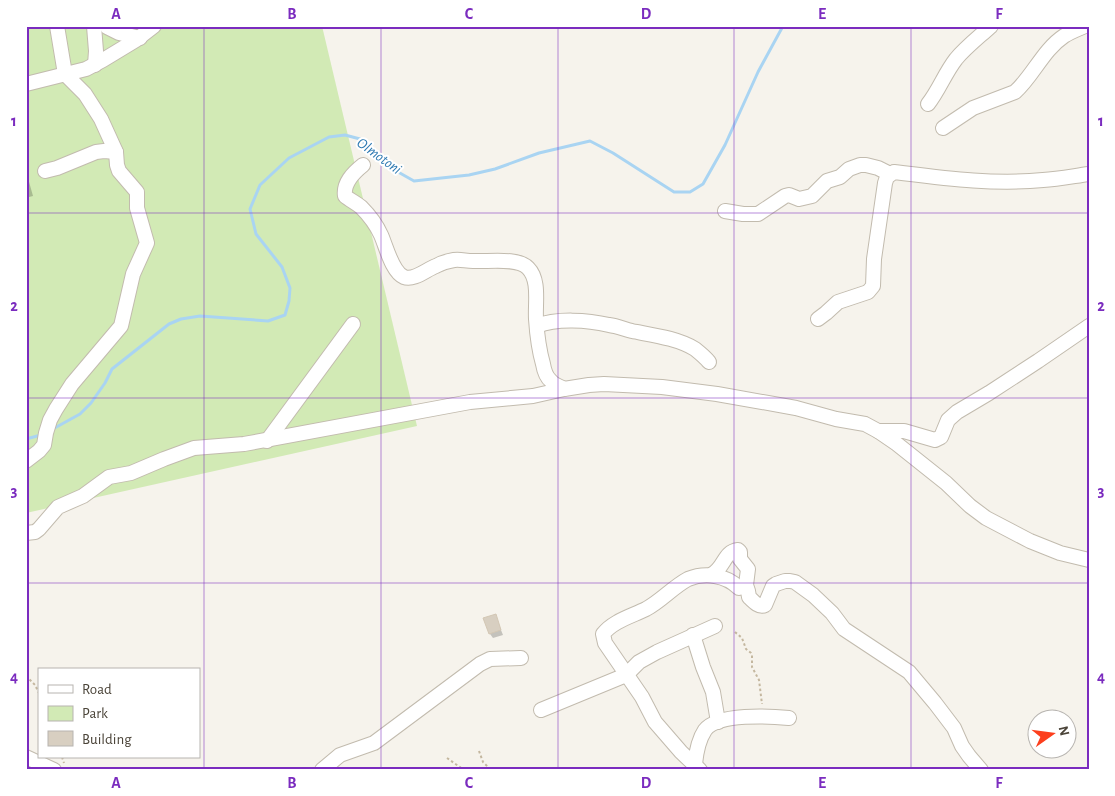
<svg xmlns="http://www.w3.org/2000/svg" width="1115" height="796" viewBox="0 0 1115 796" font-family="'Alegreya Sans',sans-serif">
  <rect width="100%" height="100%" fill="#f6f3ec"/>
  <polygon fill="#d2eab5" points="26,26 322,26 417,426 26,513"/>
  <g fill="#0003">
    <polygon points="26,171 33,196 29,197 29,199 26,200"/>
    <polygon points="495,615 503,635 493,638 490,634"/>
  </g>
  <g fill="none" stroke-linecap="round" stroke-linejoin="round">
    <g stroke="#a9d4f2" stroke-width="3">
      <polyline points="51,430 80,414 91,403 105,383 112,369 169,324 181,319 200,316 268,321 285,315 289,301 290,288 282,267 256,234 250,209 260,185 289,158 329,137 345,135 360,139 391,168 414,181 469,175 495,169 539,153 590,141 613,153 674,192 690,192 703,184 725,145 758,72 783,26"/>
      <polyline points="26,439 41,435"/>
    </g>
  </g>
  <polygon fill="#d8cfc1" stroke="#d3c7b4" points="496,614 501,630 489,634 483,618"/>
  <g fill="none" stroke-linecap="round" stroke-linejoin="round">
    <defs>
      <g id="minor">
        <polyline points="94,26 96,51 95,65"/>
        <polyline points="107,27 119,33 140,38"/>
        <polyline points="26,84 86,69 103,60 136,40 154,26"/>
        <path d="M928,104c11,-14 17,-31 28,-45 10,-12 23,-22 35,-33"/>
        <path d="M943,128l30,-20 42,-16c18,-16 28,-42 49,-56 6,-4 14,-7 21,-10"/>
        <path d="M363,165c-10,8 -20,18 -18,31 5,4 11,7 16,11 8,8 15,17 20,28 5,11 11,37 23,42 10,4 23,-8 32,-11 5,-3 12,-5 18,-6 6,-1 12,1 19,1 14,1 45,-4 55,7 12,12 7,35 8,51 1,15 3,31 7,45 1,6 3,13 8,17 3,4 8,5 13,8"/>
        <polyline points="45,171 57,168 96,152 104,151 116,152"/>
        <polyline points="725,211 743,214 758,214 785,196 789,195 799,199 812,196 827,181 840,177 849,169 860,165 866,165 878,168 890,174"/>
        <path d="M818,319l8,-6 12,-11 30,-10 5,-6 1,-27 11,-76 2,-6 7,-5c49,6 99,13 149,8 15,-1 31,-4 46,-6"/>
        <path d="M537,326c19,-8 51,-6 72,-1 8,1 15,4 23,6 20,4 45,7 63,18 5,4 10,8 14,13"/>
        <polyline points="878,431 897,444 946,483 970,506 986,518 1030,541 1060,553 1089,560"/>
        <polyline points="267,441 353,324"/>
        <polyline points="26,461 39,451 44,445 46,433 50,420 56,409 72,384 121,326 133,274 147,243 137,208 137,192 119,171 117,165 116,152 101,119 85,94 65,74 57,26"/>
        <polyline points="26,533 35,532 39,529 58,507 83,496 109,477 131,473 164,459 194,448 244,444 470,402 533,396 564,389 589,385 604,384 662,387 717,394 796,408 836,419 865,424 878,431 904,431 935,440 941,437 948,420 957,412 989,393 1038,361 1089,326"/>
        <path d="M711,575c14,-7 12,-23 27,-25l2,2v7l8,10 -2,16 2,6 1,6c4,4 10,11 16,8l8,-19 3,-2 9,-3h5l5,1 18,13 19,18 12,16 65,43 26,31 19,25 8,18 7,10 12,14"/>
        <polyline points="693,635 703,667 713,692 718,722"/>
        <polyline points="541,710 626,675 639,662 657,652 715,626"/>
        <polyline points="26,757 54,770"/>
        <path d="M695,764c1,-10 4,-25 10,-34 13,-17 65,-14 84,-12"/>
        <polyline points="322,770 340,755 374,743 480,664 490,659 521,658"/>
        <path d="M700,770l-19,-18 -26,-30 -13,-25 -37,-54 -2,-9c10,-13 29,-18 43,-25 15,-8 27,-22 42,-30 17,-7 38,-4 51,9"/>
      </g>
    </defs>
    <use href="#minor" stroke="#c2bbae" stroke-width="16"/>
    <g stroke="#c4b79f" stroke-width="2" stroke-dasharray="2.5 2.5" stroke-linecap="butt">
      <polyline points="735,632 742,638 746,649 751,653 752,655 752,667 759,680 762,704"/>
      <polyline points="26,676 35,685 39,693"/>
      <polyline points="479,751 483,762 491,770"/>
      <polyline points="62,757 64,763"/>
      <polyline points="447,758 464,770"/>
    </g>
    <use href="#minor" stroke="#fff" stroke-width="14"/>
  </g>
  <path fill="none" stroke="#7b2cbf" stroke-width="1" stroke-opacity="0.55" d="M204,26v744M381,26v744M558,26v744M734,26v744M911,26v744M26,213h1063M26,398h1063M26,583h1063"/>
  <g text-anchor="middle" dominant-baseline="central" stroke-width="4" stroke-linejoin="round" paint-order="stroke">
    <g font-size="15" font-style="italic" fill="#2e7ab2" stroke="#fff">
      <text transform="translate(379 156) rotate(36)">Olmotoni</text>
    </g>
  </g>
  <rect width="1115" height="796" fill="none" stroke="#ffffff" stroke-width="55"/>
  <rect x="38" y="668" width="162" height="90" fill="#ffffff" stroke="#b7b4b0"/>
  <rect x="48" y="685" width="25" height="8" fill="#ffffff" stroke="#b7b4b0"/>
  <text x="82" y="694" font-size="15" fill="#4b4439">Road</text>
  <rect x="48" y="706" width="25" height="15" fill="#d2eab5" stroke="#b7b4b0"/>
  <text x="82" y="718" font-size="15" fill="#4b4439">Park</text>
  <rect x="48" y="731" width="25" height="15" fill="#d8cfc1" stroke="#b7b4b0"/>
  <text x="82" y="744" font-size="15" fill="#4b4439">Building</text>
  <g transform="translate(1052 734) rotate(76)"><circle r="24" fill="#ffffff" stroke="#b7b4b0"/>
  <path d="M0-4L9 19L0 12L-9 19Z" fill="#fc3f1d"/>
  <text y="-8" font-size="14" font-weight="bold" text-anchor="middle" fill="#4b4439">N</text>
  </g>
  <rect x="28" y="28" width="1060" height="740" fill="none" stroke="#7b2cbf" stroke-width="2"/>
  <g font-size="16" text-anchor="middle" font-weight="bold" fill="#7b2cbf">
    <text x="116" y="19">A</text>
    <text x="292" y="19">B</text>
    <text x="469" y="19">C</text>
    <text x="646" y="19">D</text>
    <text x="822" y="19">E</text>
    <text x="999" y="19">F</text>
    <text x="14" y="126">1</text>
    <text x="1101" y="126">1</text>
    <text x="14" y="311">2</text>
    <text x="1101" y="311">2</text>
    <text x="14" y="496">3</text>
    <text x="1101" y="496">3</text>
    <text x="14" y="682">4</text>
    <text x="1101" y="682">4</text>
    <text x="116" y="788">A</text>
    <text x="292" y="788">B</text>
    <text x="469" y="788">C</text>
    <text x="646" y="788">D</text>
    <text x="822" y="788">E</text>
    <text x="999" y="788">F</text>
  </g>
</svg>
